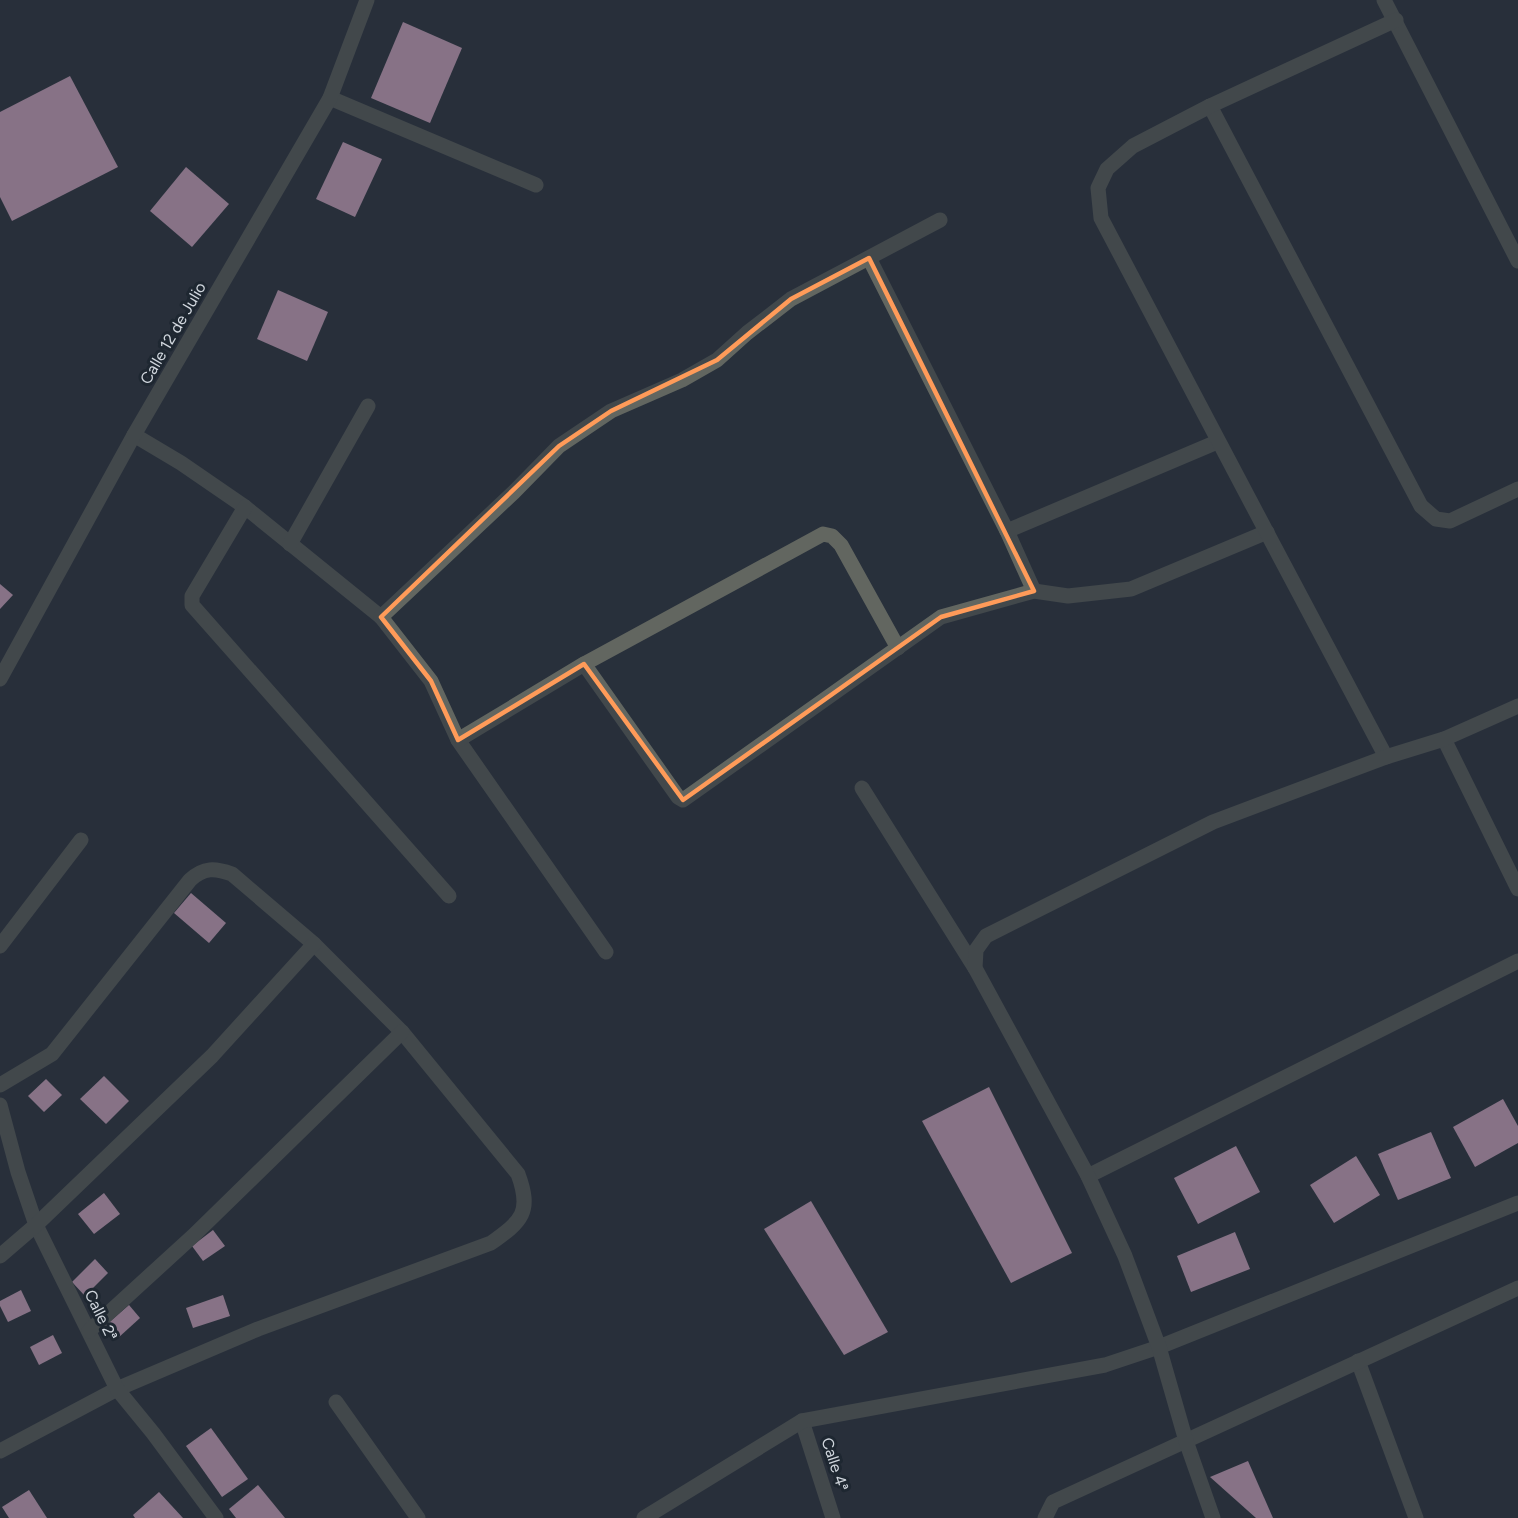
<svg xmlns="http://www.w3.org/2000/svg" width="1518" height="1518" viewBox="0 0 1518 1518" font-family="Figtree,sans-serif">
  <rect width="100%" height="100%" fill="#28303b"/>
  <g fill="#fac4e2">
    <polygon points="403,22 462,48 430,123 371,98"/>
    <polygon points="70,76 118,167 12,221 0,197 0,112"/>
    <polygon points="343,142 382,159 355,217 316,199"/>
    <polygon points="186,167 229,204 192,247 150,211"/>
    <polygon points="278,290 328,312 307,361 257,339"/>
    <polygon points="0,584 13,595 0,609"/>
    <polygon points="191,893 226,923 209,943 174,913"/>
    <polygon points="104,1076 129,1101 106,1124 80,1099"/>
    <polygon points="46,1079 62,1095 44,1112 28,1096"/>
    <polygon points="989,1087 1072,1253 1011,1283 922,1121"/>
    <polygon points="1503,1099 1518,1126 1518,1143 1475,1167 1453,1127"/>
    <polygon points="1431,1132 1451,1178 1398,1200 1378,1154"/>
    <polygon points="1236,1146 1260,1192 1198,1224 1174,1178"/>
    <polygon points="1356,1156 1380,1195 1334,1223 1310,1185"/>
    <polygon points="104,1193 120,1214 94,1234 78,1214"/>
    <polygon points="811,1201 888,1332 844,1355 764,1229"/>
    <polygon points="213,1230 225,1246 203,1261 192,1246"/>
    <polygon points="1235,1232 1250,1269 1191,1292 1177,1256"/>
    <polygon points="95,1259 108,1273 85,1296 72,1282"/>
    <polygon points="21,1290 31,1311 8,1322 0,1306 0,1301"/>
    <polygon points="223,1295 230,1316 193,1328 186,1308"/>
    <polygon points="129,1305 140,1318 118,1338 106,1325"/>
    <polygon points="53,1335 62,1353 39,1365 30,1347"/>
    <polygon points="211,1428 248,1479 222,1497 186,1446"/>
    <polygon points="1248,1461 1273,1518 1256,1518 1210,1477"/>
    <polygon points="258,1485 285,1518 236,1518 229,1509"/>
    <polygon points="29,1490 47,1518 9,1518 2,1507"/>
    <polygon points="159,1492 183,1518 135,1518 133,1515"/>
  </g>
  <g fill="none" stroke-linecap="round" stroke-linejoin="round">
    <g stroke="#626660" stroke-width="15">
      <polyline points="1384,0 1518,261"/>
      <polyline points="330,98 536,185"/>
      <polyline points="1210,106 1421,506 1436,519 1450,521 1518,489"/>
      <polyline points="869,258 1007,531 1034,591"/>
      <polyline points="134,435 181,463 245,507 381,617 431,681 458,740 606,952"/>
      <polyline points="245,507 192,596 192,605 449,896"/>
      <polyline points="1007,531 1217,442"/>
      <polyline points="290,544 368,406"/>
      <polyline points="381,617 514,492 559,446 611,411 682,380 717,360 747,333 791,299 940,220"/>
      <polyline points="584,664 678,797 683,800 941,617 1034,591 1068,596 1131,589 1267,532"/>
      <polyline points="0,679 134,435 330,98 367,0"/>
      <polyline points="1444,739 1518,889"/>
      <polyline points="458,740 584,664 823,534 832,536 841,545 898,648"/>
      <path d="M1386,757c-95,-180 -191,-358 -285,-539l-3,-30 9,-19 26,-23 77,-40 186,-86"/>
      <polyline points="862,788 975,968"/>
      <polyline points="0,946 81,840"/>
      <path d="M0,1085l52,-31 138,-174c14,-13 25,-12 42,-6l82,70 88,88 116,142c14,38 4,47 -27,69l-233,86 -141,60 -117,62"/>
      <polyline points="0,1105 18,1172 36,1225 117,1389 153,1433 216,1518"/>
      <polyline points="1088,1176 1518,961"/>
      <polyline points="0,1256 36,1225 212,1056 314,944"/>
      <polyline points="89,1331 193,1236 402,1032"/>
      <polyline points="1358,1361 1416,1518"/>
      <polyline points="336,1402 418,1518"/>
      <polyline points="802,1421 833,1518"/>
      <polyline points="644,1518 802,1421 1105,1365 1159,1347 1518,1203"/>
      <polyline points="1045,1518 1053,1502 1518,1288"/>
      <polyline points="1213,1518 1186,1441 1159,1347 1125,1256 1088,1176 975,968 976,950 986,936 1213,822 1386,757 1444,739 1518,706"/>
    </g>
  </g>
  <path d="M0 0H1518V1518H0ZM869,258l165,333 -93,26 -258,183 -99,-136 -126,76 -27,-59 -50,-64 178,-171 52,-35 106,-51 74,-61z" fill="#28303b" fill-opacity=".55" fill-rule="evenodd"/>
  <path fill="none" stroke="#ff9b59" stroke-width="4.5" stroke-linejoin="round" d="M869,258l165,333 -93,26 -258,183 -99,-136 -126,76 -27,-59 -50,-64 178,-171 52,-35 106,-51 74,-61z"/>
  <g text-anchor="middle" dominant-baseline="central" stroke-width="6" stroke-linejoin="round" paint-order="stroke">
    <g font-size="16" fill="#d0d6dd" stroke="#1e2731">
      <text transform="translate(173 333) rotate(-60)">Calle 12 de Julio</text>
      <text transform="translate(101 1315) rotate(64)">Calle 2ª</text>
      <text transform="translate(835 1464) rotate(72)">Calle 4ª</text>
    </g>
  </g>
</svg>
